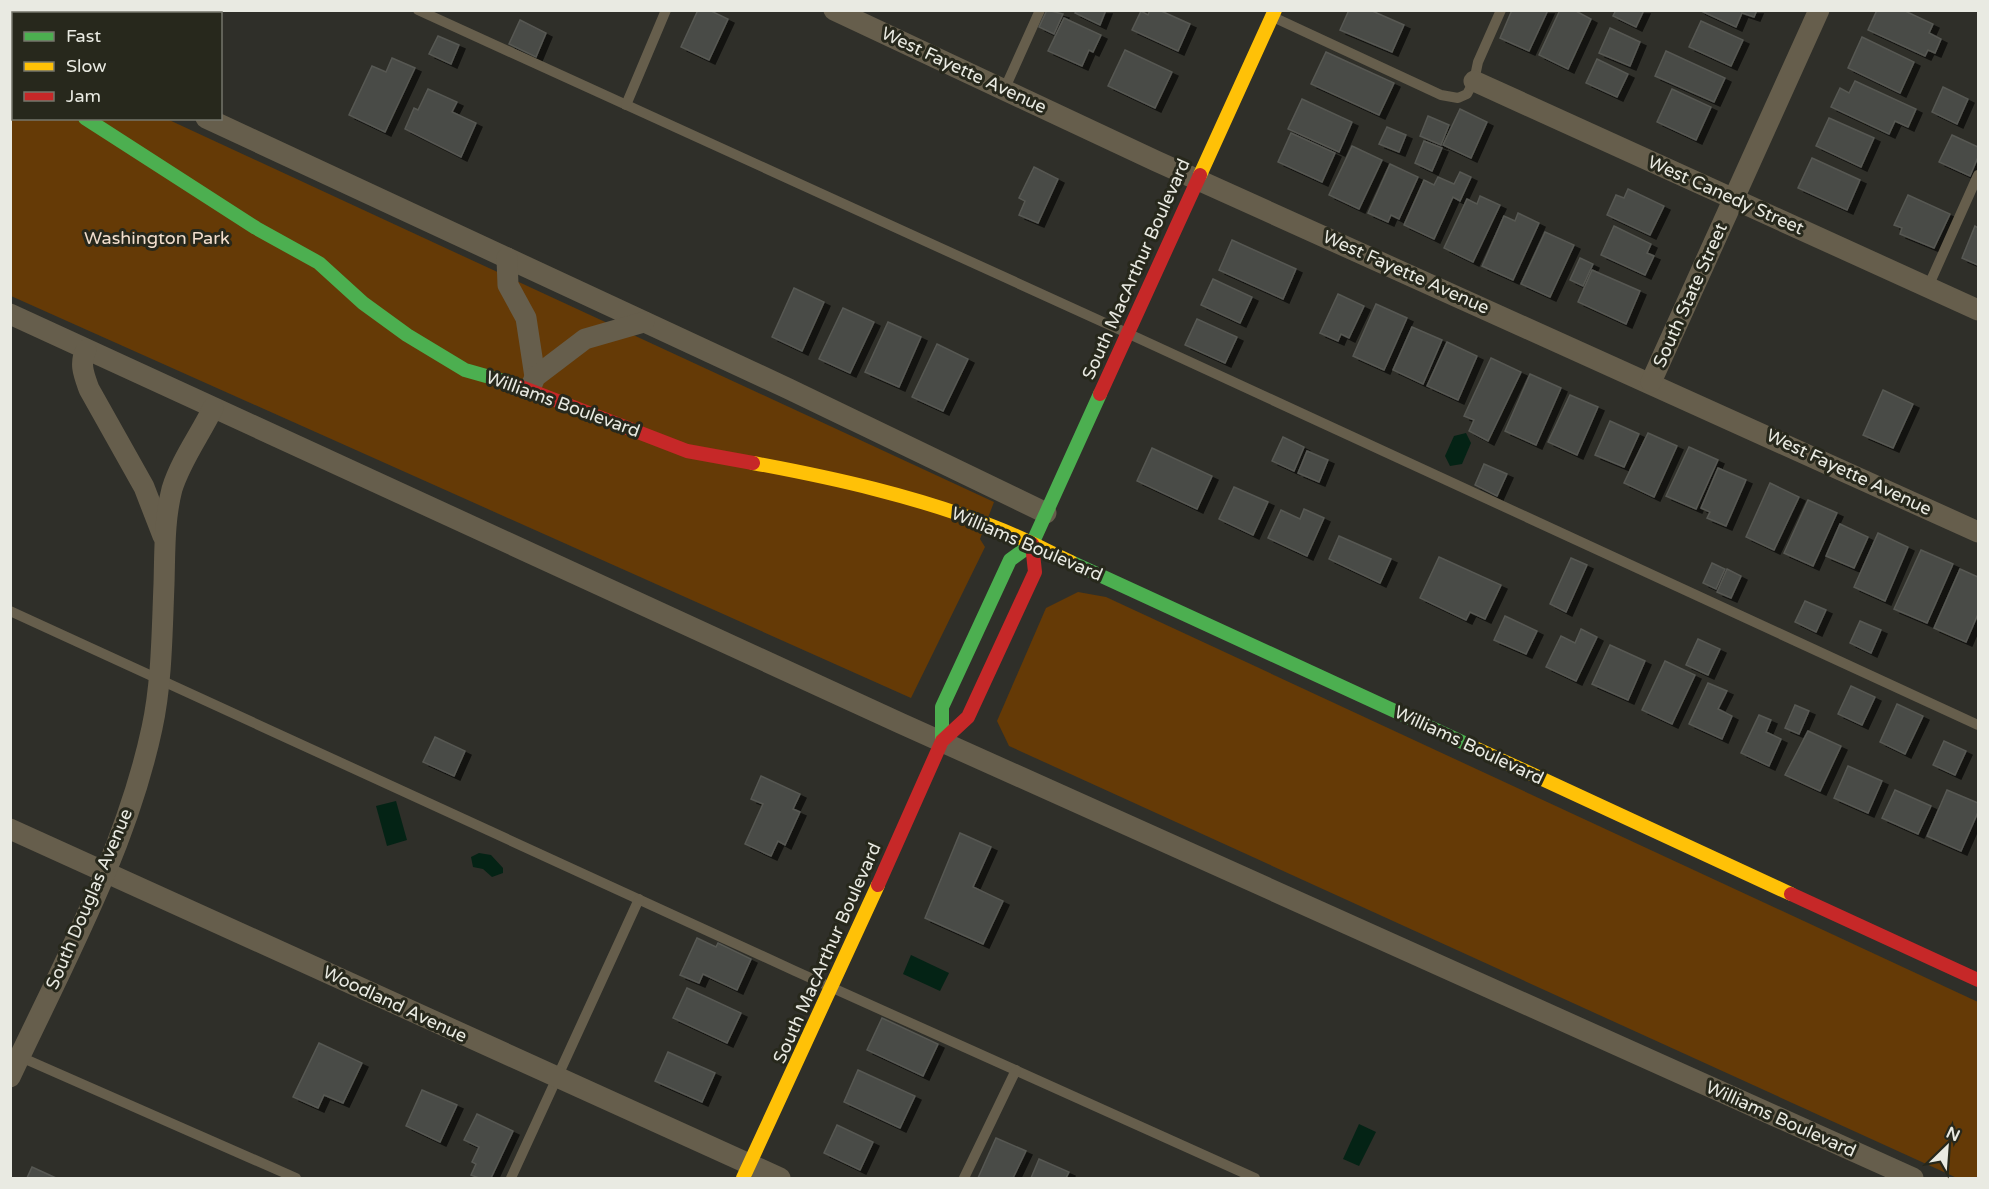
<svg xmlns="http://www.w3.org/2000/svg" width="1989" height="1189" viewBox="0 0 1989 1189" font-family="'Varela Round',sans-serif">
  <defs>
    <filter id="shadow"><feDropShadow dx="6" dy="4" stdDeviation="0" flood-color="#0009"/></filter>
  </defs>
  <rect width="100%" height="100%" fill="#2f2f29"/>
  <g fill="#653a06">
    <polygon points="10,45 14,47 14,118 167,119 994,502 980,539 985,547 911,698 11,296"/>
    <polygon points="1078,592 1106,597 1978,1002 1978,1178 1957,1178 1009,746 997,721 1046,608"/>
  </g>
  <g fill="#042315">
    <polygon points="1466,433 1471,443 1462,464 1450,466 1445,456 1454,436"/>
    <polygon points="396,801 407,840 387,846 376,806"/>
    <polygon points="479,853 491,855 503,868 503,873 492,877 483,869 473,867 471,857"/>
    <polygon points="911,955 949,973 940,991 903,974"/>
    <polygon points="1359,1124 1376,1132 1359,1166 1343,1159"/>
  </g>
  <g fill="#4a4b46" stroke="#575853" stroke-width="1.5" filter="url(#shadow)">
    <polygon points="698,10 709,10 728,19 709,60 681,47"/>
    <polygon points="1047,10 1063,14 1054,34 1039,27"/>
    <polygon points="1077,10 1106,10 1100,25 1075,13"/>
    <polygon points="1150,10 1159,10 1190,24 1178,51 1132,30 1141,11 1148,15"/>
    <polygon points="1349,10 1370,10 1404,25 1392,52 1340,30"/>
    <polygon points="1512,10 1548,10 1529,51 1500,38"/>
    <polygon points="1560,10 1574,10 1591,19 1568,69 1539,55"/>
    <polygon points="1616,10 1644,10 1636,27 1613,16"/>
    <polygon points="1699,10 1757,10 1754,17 1742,13 1736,27"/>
    <polygon points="1877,10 1903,10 1933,24 1929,33 1941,39 1935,53 1928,50 1925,56 1868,30"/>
    <polygon points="1064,18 1101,35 1093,52 1089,50 1082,66 1048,51"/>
    <polygon points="520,20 546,33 536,57 509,44"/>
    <polygon points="1701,21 1743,40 1731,66 1689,47"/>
    <polygon points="1610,28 1640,42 1630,66 1599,53"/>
    <polygon points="438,36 459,45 451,64 429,54"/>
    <polygon points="1862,37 1914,62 1900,93 1848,68"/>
    <polygon points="1125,50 1172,72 1155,108 1108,86"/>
    <polygon points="1666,51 1725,78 1714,102 1655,76"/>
    <polygon points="1326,52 1394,83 1379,115 1311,84"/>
    <polygon points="392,58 415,68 385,132 349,115 372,66 386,72"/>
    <polygon points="1597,59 1628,74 1617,97 1586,83"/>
    <polygon points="1855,81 1916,109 1908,127 1895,121 1889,134 1831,107 1840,88 1849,93"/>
    <polygon points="1943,87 1968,99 1957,124 1932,112"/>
    <polygon points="428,89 457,102 452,112 476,123 461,157 405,129 414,108 418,110"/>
    <polygon points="1672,89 1711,107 1696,140 1657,122"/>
    <polygon points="1302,99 1352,122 1339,152 1288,129"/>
    <polygon points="1460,109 1487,122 1471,158 1443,145"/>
    <polygon points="1428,116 1449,125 1441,145 1420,136"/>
    <polygon points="1829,118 1874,138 1861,167 1816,146"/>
    <polygon points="1387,127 1406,135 1399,152 1379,144"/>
    <polygon points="1291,133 1335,153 1322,182 1278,162"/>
    <polygon points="1952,135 1978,147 1978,157 1970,176 1939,162"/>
    <polygon points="1424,141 1442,148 1432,171 1415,163"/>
    <polygon points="1352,146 1382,160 1359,209 1329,195"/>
    <polygon points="1812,158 1860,180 1847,210 1798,188"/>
    <polygon points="1390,164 1418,177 1399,219 1391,215 1388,222 1368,213"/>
    <polygon points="1034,167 1058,179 1038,223 1019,215 1025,201 1019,198"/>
    <polygon points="1460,172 1471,177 1460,201 1453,197 1434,239 1404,225 1424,180 1434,185 1438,177 1454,184"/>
    <polygon points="1628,189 1664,206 1650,235 1607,215 1616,195 1624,198"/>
    <polygon points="1908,195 1950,214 1934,248 1900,234 1902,228 1894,225"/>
    <polygon points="1480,196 1500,205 1473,262 1444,248 1467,199 1477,204"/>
    <polygon points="1518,213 1539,223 1513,280 1482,266 1504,216 1515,221"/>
    <polygon points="1614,226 1651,244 1647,253 1654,256 1645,275 1601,255"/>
    <polygon points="1975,226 1978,228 1978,265 1962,258"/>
    <polygon points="1545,232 1574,245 1550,297 1521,284"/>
    <polygon points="1232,240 1296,269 1283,299 1219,270"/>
    <polygon points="1580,258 1593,264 1583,286 1570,280"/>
    <polygon points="1592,270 1640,291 1626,324 1578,302"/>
    <polygon points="1213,279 1252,297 1240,323 1201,305"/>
    <polygon points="794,288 824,302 802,351 772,337"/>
    <polygon points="1338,294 1364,306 1349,338 1341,334 1338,341 1320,333"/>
    <polygon points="1376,304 1407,318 1384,370 1353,356"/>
    <polygon points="843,308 874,322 850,373 819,359"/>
    <polygon points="1197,319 1237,337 1225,363 1185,345"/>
    <polygon points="888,322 921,337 899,387 865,372"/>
    <polygon points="1412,327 1442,340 1423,384 1393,370"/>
    <polygon points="1447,342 1477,356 1458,400 1427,386"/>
    <polygon points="937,344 968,359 943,411 912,397"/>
    <polygon points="1491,358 1521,372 1488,441 1469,431 1474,420 1464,416"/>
    <polygon points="1530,374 1561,388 1536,445 1505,431"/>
    <polygon points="1883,390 1913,404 1893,448 1863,435"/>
    <polygon points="1570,395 1598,407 1577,455 1548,442"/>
    <polygon points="1610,421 1639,434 1624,467 1595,455"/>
    <polygon points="1648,433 1677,446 1654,497 1624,483"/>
    <polygon points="1283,437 1304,447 1294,471 1272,461"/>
    <polygon points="1689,447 1718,460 1696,509 1666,496"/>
    <polygon points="1152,448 1212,476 1197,509 1137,481"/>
    <polygon points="1307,451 1328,460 1319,482 1298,473"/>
    <polygon points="1484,464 1507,474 1497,496 1475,485"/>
    <polygon points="1718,468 1746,480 1726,526 1707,518 1710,512 1701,508"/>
    <polygon points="1770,483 1799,497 1774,550 1746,537"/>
    <polygon points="1234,487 1268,502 1253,535 1219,519"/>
    <polygon points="1808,500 1837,513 1813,566 1784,553"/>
    <polygon points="1304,509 1324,518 1307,556 1268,538 1281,510 1300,519"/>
    <polygon points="1840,524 1868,537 1854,568 1826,556"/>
    <polygon points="1878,533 1908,547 1885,601 1854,587"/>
    <polygon points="1339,536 1391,559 1380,583 1329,559"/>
    <polygon points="1921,550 1953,564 1927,623 1894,609"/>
    <polygon points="1439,557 1501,585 1485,619 1470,612 1466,620 1420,598"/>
    <polygon points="1571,558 1587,565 1566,612 1550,604"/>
    <polygon points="1712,563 1725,569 1716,589 1703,583"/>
    <polygon points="1727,569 1741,576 1731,598 1717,592"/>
    <polygon points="1960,569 1978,577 1978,614 1966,642 1934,628"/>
    <polygon points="1805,601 1826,610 1816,632 1795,622"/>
    <polygon points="1505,616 1537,631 1526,654 1494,640"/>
    <polygon points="1860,621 1881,630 1871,653 1850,643"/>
    <polygon points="1581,629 1597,637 1576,681 1546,667 1561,636 1575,643"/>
    <polygon points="1698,639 1720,649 1708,675 1686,665"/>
    <polygon points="1610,645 1645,661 1628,700 1592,684"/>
    <polygon points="1665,661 1695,675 1672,724 1642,710"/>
    <polygon points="1708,683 1727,691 1718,709 1732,716 1722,739 1689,724"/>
    <polygon points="1851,686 1875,697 1862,725 1838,714"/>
    <polygon points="1897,704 1923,716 1905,754 1880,742"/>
    <polygon points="1795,705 1809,711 1799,734 1785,728"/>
    <polygon points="1759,715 1771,720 1766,732 1781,739 1769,766 1741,753"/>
    <polygon points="1808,731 1841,746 1820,791 1785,775"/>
    <polygon points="435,737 465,751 454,776 423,762"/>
    <polygon points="1944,741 1966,751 1955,775 1933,765"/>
    <polygon points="1848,766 1882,781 1868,813 1834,798"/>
    <polygon points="761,776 800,794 793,809 800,812 785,845 778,841 771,856 745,844 763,804 751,799"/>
    <polygon points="1895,790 1931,806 1918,834 1882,818"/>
    <polygon points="1947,790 1978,803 1978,812 1961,851 1927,836"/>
    <polygon points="960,833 991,847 973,887 1003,901 983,944 925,918"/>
    <polygon points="697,938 716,947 718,943 751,959 737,990 703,974 699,983 680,975"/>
    <polygon points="687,988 741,1013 727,1043 673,1018"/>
    <polygon points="882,1018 938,1044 923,1076 867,1050"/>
    <polygon points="319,1043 362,1063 343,1103 324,1095 318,1108 293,1097"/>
    <polygon points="668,1052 715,1073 702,1102 655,1081"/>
    <polygon points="858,1070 915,1096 900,1128 844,1102"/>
    <polygon points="422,1090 457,1105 440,1142 406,1126"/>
    <polygon points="477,1114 513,1131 491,1178 479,1178 471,1175 476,1164 472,1162 479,1147 464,1140"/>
    <polygon points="837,1125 873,1142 860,1170 824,1153"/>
    <polygon points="996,1138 1026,1151 1013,1178 978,1178"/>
    <polygon points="1039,1159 1069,1172 1066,1178 1031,1178"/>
    <polygon points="32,1167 56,1178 27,1178"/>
  </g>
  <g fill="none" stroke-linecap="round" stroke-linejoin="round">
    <g stroke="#665e4c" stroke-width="10">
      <polyline points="418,10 1127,333 1978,725"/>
      <polyline points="1273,17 1441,95 1458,98 1467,94 1474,81 1478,62 1501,10"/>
      <polyline points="1005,88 1040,10"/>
      <polyline points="626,105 666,10"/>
      <polyline points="1928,287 1978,175"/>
      <polyline points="10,611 795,971 1255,1178"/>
      <polyline points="16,1055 296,1178"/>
      <polyline points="511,1178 639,899"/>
      <polyline points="964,1178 1016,1070"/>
    </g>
    <g stroke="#665e4c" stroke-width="21">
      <polyline points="834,10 1156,161 1978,532"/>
      <polyline points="10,31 14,33"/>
      <polyline points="10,78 14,79"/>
      <polyline points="1474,81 1978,310"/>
      <polyline points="206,118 789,389 1046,513"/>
      <polyline points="507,258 508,285 526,318 535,377"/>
      <polyline points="10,314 900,723 1913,1178"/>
      <path d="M86,350c-7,14 -2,25 3,39l55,98 19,49"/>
      <polyline points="1651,382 1819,10"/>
      <polyline points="530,389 535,377 585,339 644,322"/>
      <polyline points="10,829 780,1178"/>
      <path d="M10,1077c53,-113 116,-227 142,-349 10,-46 10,-97 12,-144 1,-33 0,-64 8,-95 9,-29 28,-54 41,-81"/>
    </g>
    <g stroke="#4caf50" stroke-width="14">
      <polyline points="85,118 256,228 319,263 363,303 407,335 465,370 511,383"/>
      <polyline points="1071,562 1473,747"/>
      <polyline points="942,741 942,707 1010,560 1032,544 1100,394"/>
    </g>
    <g stroke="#ffc107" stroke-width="14">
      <polyline points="1200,175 1275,10"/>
      <path d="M753,463c81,15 162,33 239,63 27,10 53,24 79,36"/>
      <polyline points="1473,747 1791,894"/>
      <polyline points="743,1178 878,885"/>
    </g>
    <g stroke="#c62828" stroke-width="14">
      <polyline points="511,383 687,451 753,463"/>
      <polyline points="1100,394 1200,175"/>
      <polyline points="878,885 942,741 968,717 1035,572 1032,544"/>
      <polyline points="1791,894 1978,980"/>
    </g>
  </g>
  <g text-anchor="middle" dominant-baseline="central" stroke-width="6" stroke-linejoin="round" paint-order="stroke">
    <g font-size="18" fill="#e9eae2" stroke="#27281c">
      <text transform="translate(964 70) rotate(25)">West Fayette Avenue</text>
      <text transform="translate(1726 195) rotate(24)">West Canedy Street</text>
      <text transform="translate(1136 269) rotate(-66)">South MacArthur Boulevard</text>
      <text transform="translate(1406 272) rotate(24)">West Fayette Avenue</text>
      <text transform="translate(1690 295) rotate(-66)">South State Street</text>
      <text transform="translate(563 404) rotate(20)">Williams Boulevard</text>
      <text transform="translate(1849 472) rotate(25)">West Fayette Avenue</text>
      <text transform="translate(1027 544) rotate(23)">Williams Boulevard</text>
      <text transform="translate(1469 745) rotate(25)">Williams Boulevard</text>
      <text transform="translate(89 899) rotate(-67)">South Douglas Avenue</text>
      <text transform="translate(827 953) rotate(-66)">South MacArthur Boulevard</text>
      <text transform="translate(395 1004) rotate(25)">Woodland Avenue</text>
      <text transform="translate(1781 1119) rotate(24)">Williams Boulevard</text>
    </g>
    <g font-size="18" fill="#f2decd" stroke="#27281c">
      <text x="157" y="238">Washington Park</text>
    </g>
  </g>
  <rect width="1989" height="1189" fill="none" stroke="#e9eae2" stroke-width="24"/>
  <rect x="12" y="12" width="210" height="108" fill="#27281c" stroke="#75766b" stroke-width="1.5"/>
  <rect x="24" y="32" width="30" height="9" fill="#4caf50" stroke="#75766b" stroke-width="1.5"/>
  <text x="66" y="42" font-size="18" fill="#e9eae2">Fast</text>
  <rect x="24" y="62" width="30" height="9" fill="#ffc107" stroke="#75766b" stroke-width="1.5"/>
  <text x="66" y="72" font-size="18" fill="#e9eae2">Slow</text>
  <rect x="24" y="92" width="30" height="9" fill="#c62828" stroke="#75766b" stroke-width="1.5"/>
  <text x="66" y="102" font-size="18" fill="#e9eae2">Jam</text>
  <g transform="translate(1947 1147) rotate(25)" stroke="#27281c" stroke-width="4.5" paint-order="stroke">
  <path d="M0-4.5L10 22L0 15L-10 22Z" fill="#e9eae2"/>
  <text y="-9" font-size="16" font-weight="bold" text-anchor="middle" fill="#e9eae2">N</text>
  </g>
</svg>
